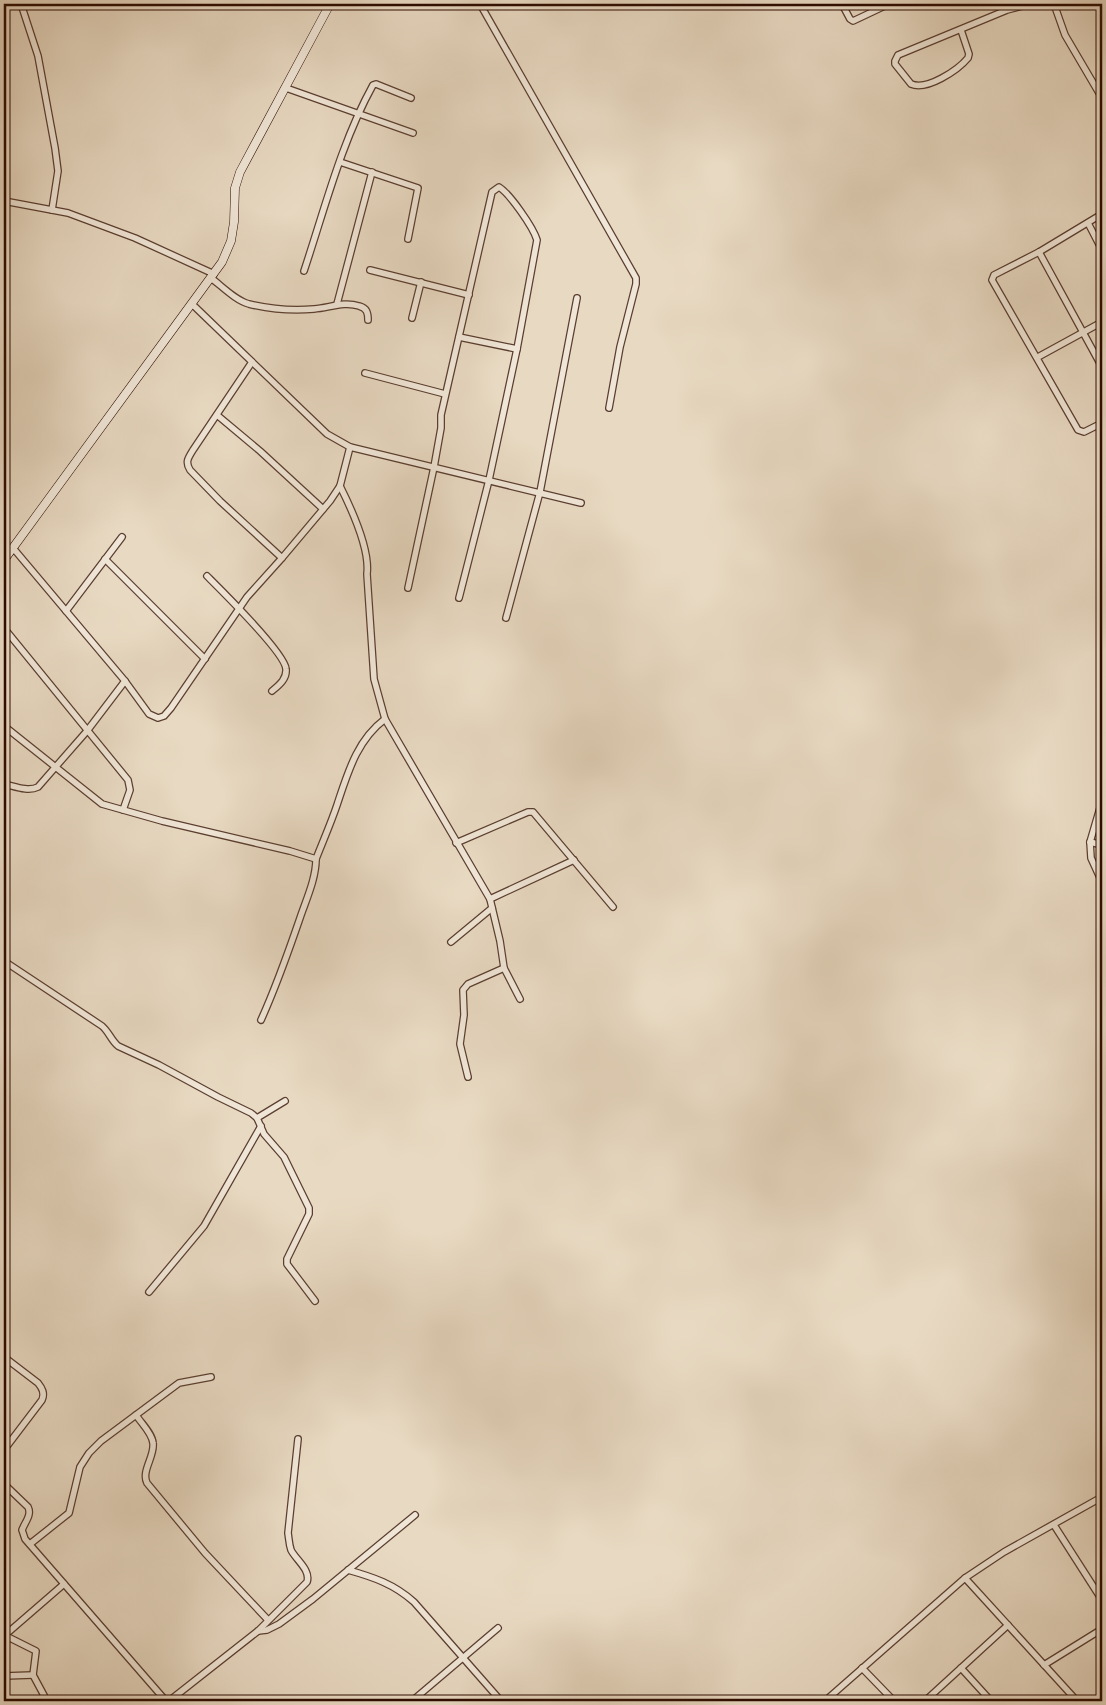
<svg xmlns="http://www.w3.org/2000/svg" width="1106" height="1705" viewBox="0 0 1106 1705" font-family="'IM FELL DW Pica',serif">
  <rect width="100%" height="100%" fill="#e8d9c2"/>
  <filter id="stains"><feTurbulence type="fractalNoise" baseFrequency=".004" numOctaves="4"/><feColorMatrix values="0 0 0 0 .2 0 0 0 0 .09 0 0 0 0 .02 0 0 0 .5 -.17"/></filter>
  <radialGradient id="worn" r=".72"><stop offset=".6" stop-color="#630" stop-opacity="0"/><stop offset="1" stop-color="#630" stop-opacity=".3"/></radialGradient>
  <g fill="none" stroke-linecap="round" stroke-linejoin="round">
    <defs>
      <g id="street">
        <polyline points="21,4 38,56 55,148 58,171 52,210"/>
        <polyline points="480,4 636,278 636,284 620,347 609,408"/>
        <polyline points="842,4 850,19 853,21 889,4"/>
        <polyline points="1054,4 1065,35 1102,98"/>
        <path d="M961,30l8,24 -1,4c-10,12 -41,33 -57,26l-16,-20v-3l3,-6 109,-45 23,-6"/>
        <polyline points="286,88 413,133"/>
        <polyline points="340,162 418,188 408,239"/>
        <polyline points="4,201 68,213 135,238 214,274"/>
        <polyline points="1102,214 1039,252 994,275 992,280 1078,430 1084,432 1102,423"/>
        <polyline points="1088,223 1102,250"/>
        <polyline points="1039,252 1102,367"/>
        <polyline points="370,270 469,295"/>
        <path d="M304,271c21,-63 37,-128 69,-186l3,-1 35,14"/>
        <path d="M211,278c12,9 24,22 38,26 21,5 43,7 65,5 15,-1 30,-8 45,-3 8,2 9,7 9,14"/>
        <polyline points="192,304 327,434 350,447 581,503"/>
        <polyline points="337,304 372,172"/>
        <polyline points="412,318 421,282"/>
        <polyline points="459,337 517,349"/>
        <polyline points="1038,357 1102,322"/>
        <path d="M252,362l-59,88c-5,8 -8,12 -3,20l30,31 62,57"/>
        <polyline points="365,373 445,394"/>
        <polyline points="217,415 260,451 323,509"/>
        <path d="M340,486c11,22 30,64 27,88l7,105 11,40 105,180 10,42 4,27 16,31"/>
        <polyline points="13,548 125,681 149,714 158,718 164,716 171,708 247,597 282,558 330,501 340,486 350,447"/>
        <polyline points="105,559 205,659"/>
        <path d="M207,576c15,15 78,77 79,93 1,10 -7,16 -14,22"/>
        <path d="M408,588l26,-121 7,-39v-13l51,-223 7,-5c11,7 34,40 38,53l-20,109 -28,131 -30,118"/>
        <polyline points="66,611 122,537"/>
        <polyline points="506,618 540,492 577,298"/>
        <polyline points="4,628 128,780 130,790 123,810"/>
        <path d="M4,726l98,78 60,17 128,30 26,8c0,20 -10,41 -16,59 -12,35 -24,69 -39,102"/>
        <path d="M4,784c10,2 24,8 34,3l49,-56 38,-50"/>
        <polyline points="1102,801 1090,842 1091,858 1102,882"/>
        <polyline points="1090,842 1102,845"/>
        <polyline points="456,843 528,812 533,812 613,907"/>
        <path d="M316,859c7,-18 15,-36 21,-54 11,-33 20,-65 48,-86"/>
        <polyline points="490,899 574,860"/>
        <polyline points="451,942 492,908"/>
        <path d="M4,961l98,65c7,6 9,14 16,20l41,19 59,32 33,16 6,5 7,16 20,23 25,51v6l-22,45v5l28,37"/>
        <polyline points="468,1077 460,1044 464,1015 463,990 468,984 504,968"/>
        <polyline points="257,1118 285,1101"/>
        <polyline points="149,1292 204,1226 261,1126"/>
        <path d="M4,1357l34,26c4,5 7,10 4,17l-38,50"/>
        <path d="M136,1415c5,8 16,18 17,28 2,13 -12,28 -6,40l58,70 63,67"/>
        <path d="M4,1484l24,23c4,8 -3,15 -6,23l3,9 141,162"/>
        <polyline points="1054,1525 1102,1600"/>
        <polyline points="30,1544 69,1513 80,1467 89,1453 101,1441 179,1383 211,1377"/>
        <path d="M348,1570c25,7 46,14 66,32l87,99"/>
        <polyline points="965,1578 1077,1701"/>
        <polyline points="258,1631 267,1630 279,1624 313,1599 415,1515"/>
        <polyline points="4,1635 36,1651 33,1675 47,1701"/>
        <polyline points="4,1636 64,1584"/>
        <polyline points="1044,1665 1102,1629"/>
        <polyline points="862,1668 894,1701"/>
        <polyline points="961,1668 991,1701"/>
        <polyline points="4,1676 33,1675"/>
        <path d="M169,1701l89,-70 49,-49c4,-12 -11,-22 -16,-32 -2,-6 -2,-11 -3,-17l10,-94"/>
        <polyline points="412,1701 498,1628"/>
        <polyline points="825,1701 965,1578 1004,1552 1102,1497"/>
        <polyline points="925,1701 1008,1625"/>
      </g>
      <polyline id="secondary" points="4,560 222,262 231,241 234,222 235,188 240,172 330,4"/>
    </defs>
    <use href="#street" stroke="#5b3e30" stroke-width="8"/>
    <use href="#secondary" stroke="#2c0b00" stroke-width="9"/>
    <use href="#street" stroke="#f0e6d7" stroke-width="5.5"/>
    <use href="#secondary" stroke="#f0e6d7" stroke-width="8"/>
  </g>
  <rect width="1106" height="1705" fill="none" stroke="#e8d9c2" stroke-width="20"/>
  <rect x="5" y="5" width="1096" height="1695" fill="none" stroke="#2c0b00" stroke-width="2.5"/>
  <rect x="10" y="10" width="1086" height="1685" fill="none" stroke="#2c0b00"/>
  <rect width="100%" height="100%" filter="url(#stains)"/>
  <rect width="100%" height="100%" fill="url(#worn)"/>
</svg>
